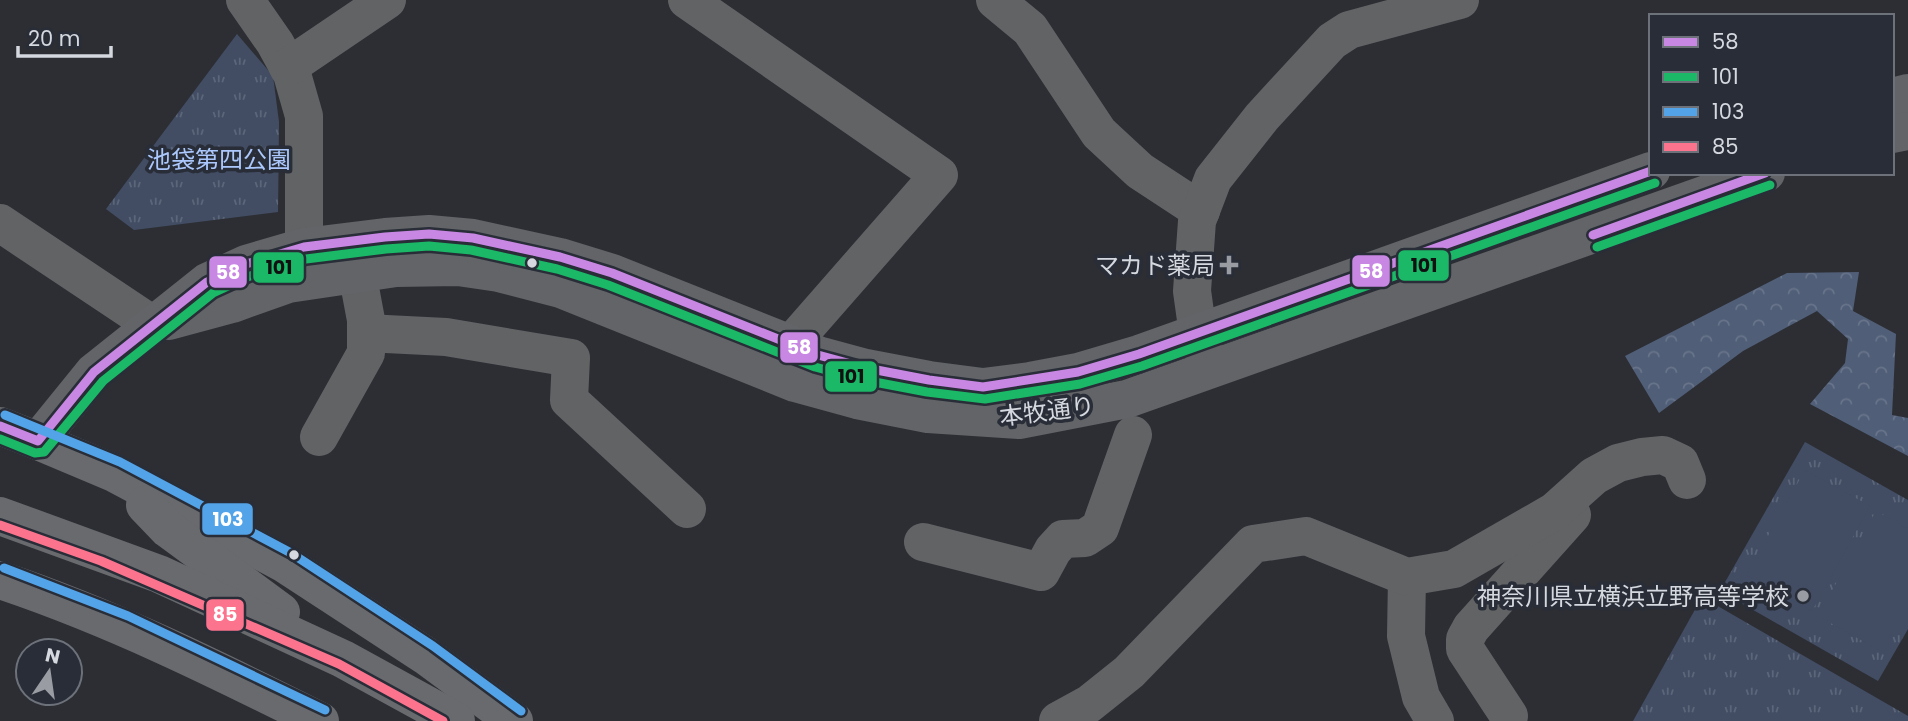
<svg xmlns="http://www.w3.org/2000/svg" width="1908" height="721" viewBox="0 0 1908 721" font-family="Poppins,'Noto Sans JP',sans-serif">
  <defs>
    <pattern id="forest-crowns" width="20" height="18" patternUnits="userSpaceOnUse" patternTransform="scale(1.75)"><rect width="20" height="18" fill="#505e77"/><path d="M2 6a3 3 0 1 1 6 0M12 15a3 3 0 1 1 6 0" fill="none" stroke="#68748a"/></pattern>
    <pattern id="park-tufts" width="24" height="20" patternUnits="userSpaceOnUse" patternTransform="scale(1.75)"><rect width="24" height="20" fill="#424d64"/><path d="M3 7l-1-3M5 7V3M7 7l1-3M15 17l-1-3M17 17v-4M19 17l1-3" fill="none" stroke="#5c667a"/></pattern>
  </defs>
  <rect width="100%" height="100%" fill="#2c2e34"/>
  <polygon fill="url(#forest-crowns)" points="1859,272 1853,311 1896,334 1892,415 1908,418 1908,456 1810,404 1845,363 1848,339 1817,311 1743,351 1659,413 1625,356 1787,273"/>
  <g fill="url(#park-tufts)">
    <polygon points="237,34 273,76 279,122 278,212 134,230 106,209"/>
    <polygon points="1805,442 1908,500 1908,629 1878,681 1720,591"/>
    <polygon points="1702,597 1908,716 1908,721 1633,721"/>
  </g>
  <g fill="#424d64">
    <polygon points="1805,470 1870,506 1812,611 1746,575"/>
    <polygon points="1876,511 1908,529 1908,608 1884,653 1818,616"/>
  </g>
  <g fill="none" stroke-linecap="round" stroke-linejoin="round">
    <g stroke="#626365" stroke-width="38">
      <polyline points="245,0 275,43 292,74 304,116 304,247"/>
      <polyline points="687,0 939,175 791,344"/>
      <polyline points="995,0 1030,29 1099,133 1140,171 1201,211"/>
      <polyline points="288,67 387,0"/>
      <polyline points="0,223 153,325"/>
      <polyline points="366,333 446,337 571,358 569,400 687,509"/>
      <polyline points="1208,365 1198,334 1192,291 1197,221 1213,179 1262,117 1332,41 1349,30 1460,0"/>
      <polyline points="319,437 366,353 366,320 357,272"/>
      <polyline points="923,542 1041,572 1053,550 1063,539 1085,538 1100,528 1133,435"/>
      <polyline points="1407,577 1406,636 1421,697 1435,721"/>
      <polyline points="1509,716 1465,649 1465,639 1471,628 1572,515"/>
      <polyline points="1058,721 1089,704 1129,672 1253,544 1306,536 1407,577 1454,569 1555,511 1594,476 1618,463 1642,457 1663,455 1680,463 1687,480"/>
    </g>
    <g stroke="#626467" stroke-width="38">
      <polyline points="1892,97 1908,93"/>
      <polyline points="1892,134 1908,131"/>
      <polyline points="169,321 232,304 288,284 396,268 458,267 499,273 561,289 795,383 857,400 928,414 1019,420 1127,399 1766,173"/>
      <polyline points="0,426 38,441 94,372 207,282 246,264 304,247 385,237 429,234 473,238 560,257 612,273 818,355 866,368 929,380 983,387 1030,381 1078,372 1139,354 1651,171"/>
    </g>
    <g stroke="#686a6e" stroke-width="38">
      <polyline points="38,441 114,473 285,564 426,656 514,721"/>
      <polyline points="145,505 168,529 281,612"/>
      <polyline points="0,516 159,574 343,659 456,721"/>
      <path d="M0,580c111,37 216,89 320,141"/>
    </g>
    <defs>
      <g id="bus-1">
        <polyline points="1593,235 1765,173"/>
        <polyline points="0,426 38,441 94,372 207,282 246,264 304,247 385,237 429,234 473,238 560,257 612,273 818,355 866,368 929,380 983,387 1078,372 1139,354 1651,171"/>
      </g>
      <g id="bus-2">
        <polyline points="1597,247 1770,185"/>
        <polyline points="0,439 35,453 44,452 103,381 213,293 250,276 306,259 386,249 429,246 471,250 557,269 608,285 815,367 864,380 927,392 985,399 1080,384 1142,366 1655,183"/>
      </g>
      <g id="bus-3">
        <polyline points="5,415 120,462 291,553 433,646 521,711"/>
        <polyline points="4,568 128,616 325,710"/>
      </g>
      <polyline id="bus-4" points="0,525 101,561 339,664 443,721"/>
    </defs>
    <use href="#bus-1" stroke="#282d37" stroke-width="14"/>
    <use href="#bus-2" stroke="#282d37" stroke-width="14"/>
    <use href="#bus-3" stroke="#282d37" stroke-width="14"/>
    <use href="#bus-4" stroke="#282d37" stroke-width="14"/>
    <use href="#bus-1" stroke="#c787e3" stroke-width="9"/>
    <use href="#bus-2" stroke="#1ab867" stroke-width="9"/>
    <use href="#bus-3" stroke="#53a3e8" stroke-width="9"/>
    <use href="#bus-4" stroke="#fc738d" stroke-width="9"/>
  </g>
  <g fill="#d5d8df" stroke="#282d37" stroke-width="2.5">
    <circle cx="532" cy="263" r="6"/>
    <circle cx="294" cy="555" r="6"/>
  </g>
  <g fill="#9a9ca3" stroke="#282d37" stroke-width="2.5">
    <path d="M1225.5 254.5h7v7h7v7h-7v7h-7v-7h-7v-7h7z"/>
    <circle cx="1803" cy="596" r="7"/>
  </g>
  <g text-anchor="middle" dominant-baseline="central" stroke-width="7" stroke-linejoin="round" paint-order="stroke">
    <g font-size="24" fill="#abc7fb" stroke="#282d37">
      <text x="219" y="159">池袋第四公園</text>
    </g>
    <g font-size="24" fill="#d5d8df" stroke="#282d37" text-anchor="end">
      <text x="1215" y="265">マカド薬局</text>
      <text x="1789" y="596">神奈川県立横浜立野高等学校</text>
    </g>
    <g font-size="24" fill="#d5d8df" stroke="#282d37">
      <text transform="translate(1047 411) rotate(-7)">本牧通り</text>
    </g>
  </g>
  <g stroke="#282d37" stroke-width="2.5">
    <rect x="1397" y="249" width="53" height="33" rx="7" fill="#1ab867"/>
    <rect x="252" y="251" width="53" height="33" rx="7" fill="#1ab867"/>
    <rect x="1351" y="254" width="40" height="34" rx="7" fill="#c787e3"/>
    <rect x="208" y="255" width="40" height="34" rx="7" fill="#c787e3"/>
    <rect x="779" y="331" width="40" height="33" rx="7" fill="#c787e3"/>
    <rect x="824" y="360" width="54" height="33" rx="7" fill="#1ab867"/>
    <rect x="201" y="502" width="53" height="34" rx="7" fill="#53a3e8"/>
    <rect x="205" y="598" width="40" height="34" rx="7" fill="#fc738d"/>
  </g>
  <g font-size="19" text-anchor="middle" font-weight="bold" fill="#fff">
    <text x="1371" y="278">58</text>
    <text x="228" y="279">58</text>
    <text x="799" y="354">58</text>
    <text x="228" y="526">103</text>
    <text x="225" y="621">85</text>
  </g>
  <g font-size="19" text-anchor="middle" font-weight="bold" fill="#111">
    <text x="1424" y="272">101</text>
    <text x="279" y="274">101</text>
    <text x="851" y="383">101</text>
  </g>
  <rect x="1649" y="14" width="245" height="161" fill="#282d37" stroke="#6d717a" stroke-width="2"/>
  <rect x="1663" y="37" width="35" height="10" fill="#c787e3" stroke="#6d717a" stroke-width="2"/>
  <text x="1712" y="49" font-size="21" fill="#d5d8df">58</text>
  <rect x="1663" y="72" width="35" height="10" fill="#1ab867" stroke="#6d717a" stroke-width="2"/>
  <text x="1712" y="84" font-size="21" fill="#d5d8df">101</text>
  <rect x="1663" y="107" width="35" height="10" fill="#53a3e8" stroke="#6d717a" stroke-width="2"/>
  <text x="1712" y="119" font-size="21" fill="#d5d8df">103</text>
  <rect x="1663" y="142" width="35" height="10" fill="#fc738d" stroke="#6d717a" stroke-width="2"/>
  <text x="1712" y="154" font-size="21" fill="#d5d8df">85</text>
  <g transform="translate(49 672) rotate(13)"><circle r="33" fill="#282d37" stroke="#6d717a" stroke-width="2"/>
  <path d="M0-5L12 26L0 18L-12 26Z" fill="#9a9ca3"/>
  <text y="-10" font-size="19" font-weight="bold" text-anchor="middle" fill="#d5d8df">N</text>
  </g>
  <path d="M18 46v10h93v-10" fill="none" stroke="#d5d8df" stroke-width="3.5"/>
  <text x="28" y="46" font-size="21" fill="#d5d8df" stroke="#282d37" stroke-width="5" paint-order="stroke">20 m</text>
</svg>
